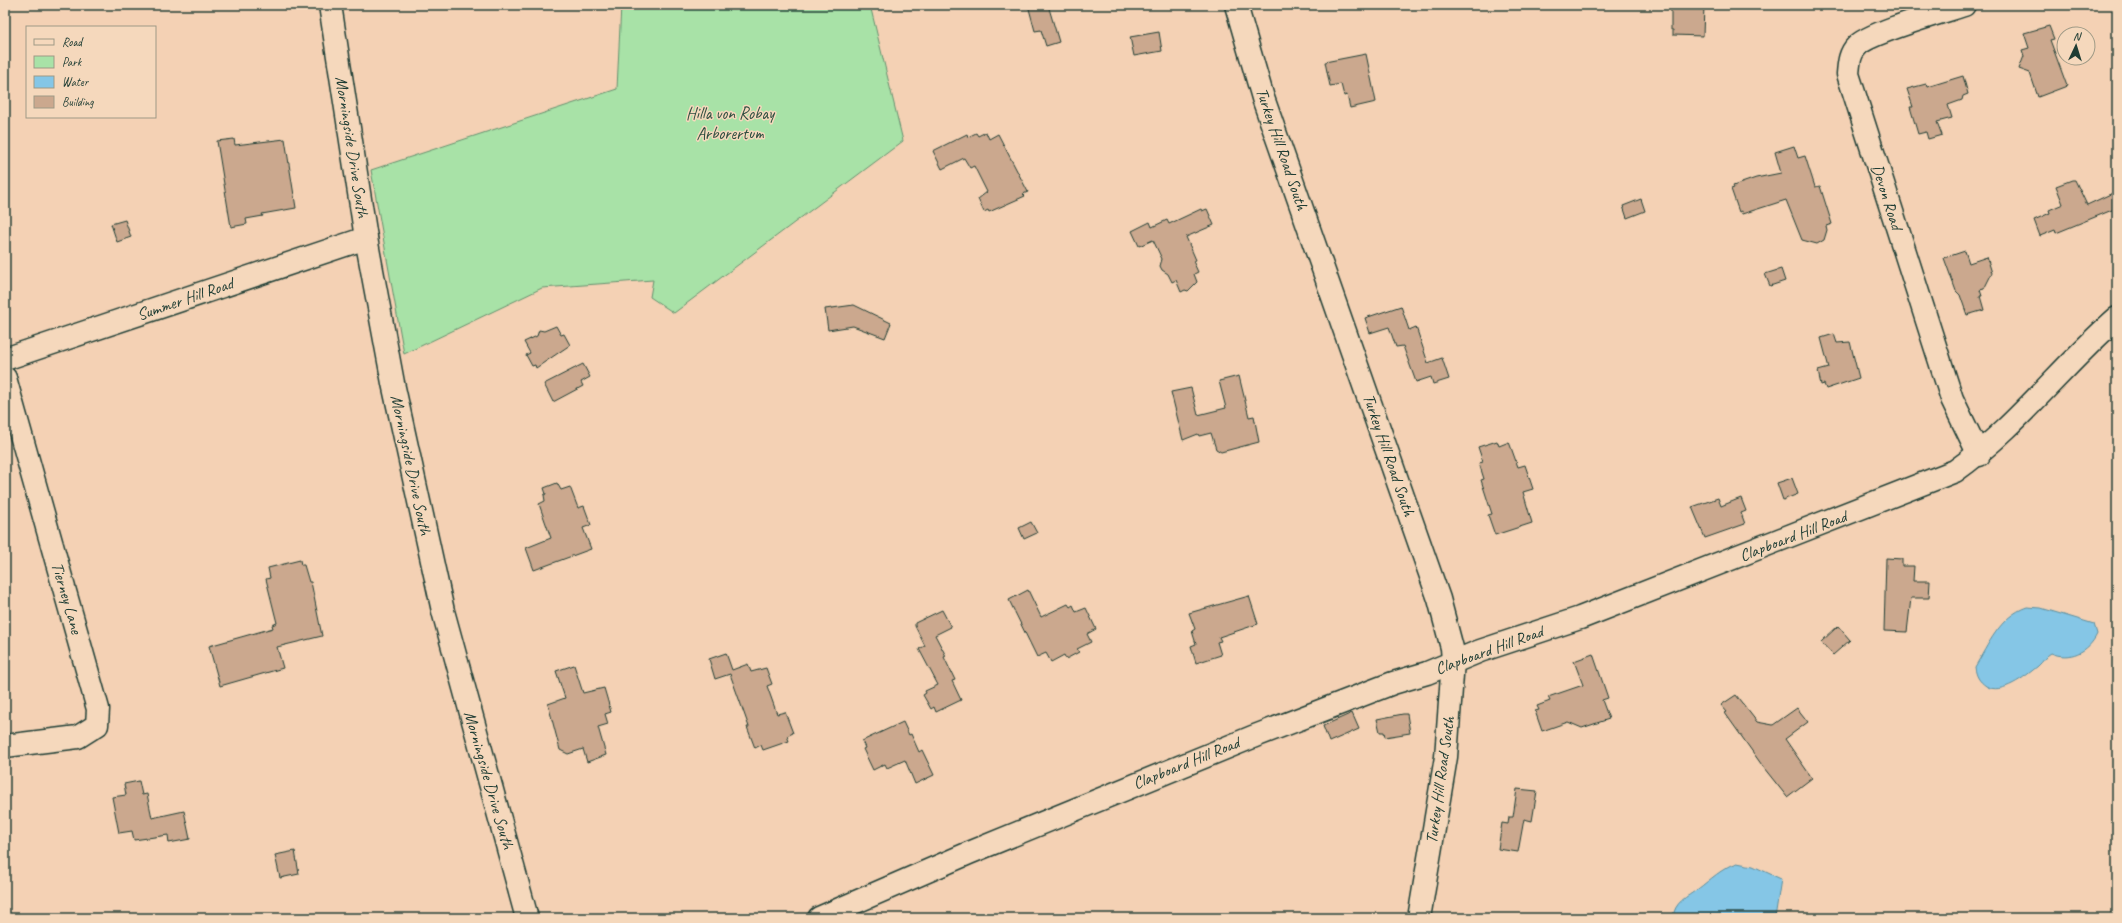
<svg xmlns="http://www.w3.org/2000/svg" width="2122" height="923" viewBox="0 0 2122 923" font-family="Caveat,sans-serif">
  <rect width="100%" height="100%" fill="#f4d1b4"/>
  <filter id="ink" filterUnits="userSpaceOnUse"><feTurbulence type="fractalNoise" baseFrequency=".025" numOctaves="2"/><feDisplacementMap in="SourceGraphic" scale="8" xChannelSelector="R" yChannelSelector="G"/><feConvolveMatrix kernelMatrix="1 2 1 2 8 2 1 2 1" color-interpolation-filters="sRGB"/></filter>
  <g filter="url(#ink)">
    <polygon fill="#a8e2a7" stroke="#64906e" points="621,5 870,5 903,141 674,313 650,297 653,280 542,288 404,354 371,170 617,89"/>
    <g fill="#85c6e6" stroke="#5c8f9f">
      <path d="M2027,607l14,1 53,16 3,10c-8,18 -28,27 -46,19 -6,3 -8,9 -13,13 -12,10 -37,30 -52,20 -7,-5 -10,-10 -11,-19 13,-22 25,-51 52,-60z"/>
      <path d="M1737,863l16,3 28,13 -6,39h-102c1,-16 14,-21 25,-29 13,-10 23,-20 39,-26z"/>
    </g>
    <g fill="#cba88e" stroke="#1f3d34">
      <polygon points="1028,5 1048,5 1059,42 1046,46 1041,30 1035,31"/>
      <polygon points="1671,5 1704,5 1703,36 1673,35 1673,30 1671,30"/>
      <polygon points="2049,26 2054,39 2050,40 2067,86 2038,97 2030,73 2019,69 2024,56 2022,50 2029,48 2024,33"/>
      <polygon points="1159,32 1162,51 1134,56 1130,37"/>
      <polygon points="1366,54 1376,102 1350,108 1347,95 1344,96 1341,84 1330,86 1325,62"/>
      <polygon points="1963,76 1968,94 1963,96 1962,100 1948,105 1952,118 1937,122 1942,135 1928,139 1926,132 1918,134 1910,107 1913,107 1907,89 1926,84 1927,87"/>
      <polygon points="986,132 989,139 998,134 1028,192 1023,194 1025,196 989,212 988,210 984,212 978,199 987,192 974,166 970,168 964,158 942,169 933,151 967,134 968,137 976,133 978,136"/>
      <polygon points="234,139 235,145 285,139 296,208 262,214 263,216 246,219 247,224 231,227 217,141"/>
      <polygon points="1794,146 1798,158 1805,156 1815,187 1820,186 1832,224 1826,226 1827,230 1824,240 1817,244 1802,240 1786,200 1742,214 1741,211 1739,212 1731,189 1734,188 1733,186 1756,178 1781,173 1775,152"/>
      <polygon points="2072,180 2075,180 2087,205 2117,191 2117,208 2056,233 2055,230 2040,236 2034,220 2050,213 2049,210 2063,204 2056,186"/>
      <polygon points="1641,199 1645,211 1627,218 1623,206"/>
      <polygon points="1201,209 1202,211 1207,209 1214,225 1186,237 1196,260 1193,261 1198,272 1194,274 1197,282 1188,291 1185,290 1181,292 1176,280 1172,282 1168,274 1162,270 1160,266 1162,259 1153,240 1139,246 1132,231 1150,222 1152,227 1167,220 1169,224"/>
      <polygon points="125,220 131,237 117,242 111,224"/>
      <polygon points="1965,251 1969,263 1987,257 1992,273 1984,289 1980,290 1982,296 1980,296 1984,310 1967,315 1960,295 1956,291 1944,258"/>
      <polygon points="1781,269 1785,281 1770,286 1765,274"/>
      <polygon points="854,305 891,323 885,338 853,326 828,330 825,309"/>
      <polygon points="1401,306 1409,330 1416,327 1428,363 1442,358 1449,379 1433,384 1431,377 1416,382 1403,346 1396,347 1389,327 1370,333 1365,318"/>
      <polygon points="556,326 561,335 564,334 570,345 536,368 535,365 532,366 526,355 530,353 524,342 537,336 539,330 544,331"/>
      <polygon points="1834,334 1837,343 1850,342 1859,378 1826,389 1824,384 1821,385 1818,371 1829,368 1821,338"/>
      <polygon points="583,364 590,377 581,382 583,386 553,402 544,384"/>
      <polygon points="1239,376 1249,417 1254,416 1259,442 1221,452 1216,449 1211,433 1199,436 1198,434 1183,440 1171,392 1191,388 1198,415 1226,408 1219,381"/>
      <polygon points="1497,441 1499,446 1509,442 1518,467 1525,465 1533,489 1523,492 1532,523 1495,535 1488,515 1492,514 1481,480 1484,479 1479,463 1483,462 1478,447"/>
      <polygon points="1792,478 1798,494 1783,500 1777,483"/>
      <polygon points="557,483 561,490 570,487 578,508 584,506 591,525 583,528 591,549 534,570 526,548 551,538 539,504 545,501 544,495 546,494 544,488"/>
      <polygon points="1718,498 1721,506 1741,498 1746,511 1741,513 1745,524 1705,538 1692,507"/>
      <polygon points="1031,522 1037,533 1024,539 1019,528"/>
      <polygon points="1886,558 1902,559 1902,566 1914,566 1913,581 1930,581 1929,598 1911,598 1907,632 1884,631"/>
      <polygon points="300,560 301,565 304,565 309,582 311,582 322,636 277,647 283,668 220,686 209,646 273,628 272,625 277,623 266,579 270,578 268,568"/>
      <polygon points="1028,590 1041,617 1068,604 1070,607 1073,605 1076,612 1086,608 1096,629 1087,634 1091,642 1077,649 1079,652 1066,659 1064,655 1051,662 1046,653 1037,657 1009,600"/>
      <polygon points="1249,596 1258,624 1219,637 1221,641 1217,642 1221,655 1196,663 1191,646 1196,644 1192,631 1195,629 1189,613"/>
      <polygon points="942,610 951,627 935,635 946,656 944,657 955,680 952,681 961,700 936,712 934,707 931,709 923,695 926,693 925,691 938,685 919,649 925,646 915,626 915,623"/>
      <polygon points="1838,626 1850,640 1833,655 1821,642"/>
      <polygon points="726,653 732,670 748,664 751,672 766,668 772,684 767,686 777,714 785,712 793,733 787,736 789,741 763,750 761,745 755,748 747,727 749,727 730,674 715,679 709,659"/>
      <polygon points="1593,654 1608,698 1602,700 1609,719 1582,728 1568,722 1542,731 1535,711 1539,710 1537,706 1550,701 1548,697 1583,685 1574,661"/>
      <polygon points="574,665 583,693 604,688 611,712 605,714 608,724 598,727 606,755 587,762 583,749 568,754 560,750 548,704 565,698 556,671"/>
      <polygon points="1736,695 1757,722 1773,725 1797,708 1808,722 1785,739 1812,778 1787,797 1764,768 1725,713 1727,712 1721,705"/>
      <polygon points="1352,713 1359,729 1329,742 1323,726"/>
      <polygon points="1403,714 1407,714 1410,733 1385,737 1384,732 1380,732 1377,719"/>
      <polygon points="903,722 909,735 911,734 919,752 922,750 934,775 915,784 905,760 887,768 885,764 873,770 863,749 865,748 862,741"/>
      <polygon points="139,781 142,795 147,794 152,818 184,811 190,839 169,843 168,835 134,840 132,831 119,833 112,797 126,795 124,784"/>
      <polygon points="1517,789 1537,791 1532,821 1524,819 1518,852 1498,849 1502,823 1508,824 1509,817 1513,817"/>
      <polygon points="295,851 299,874 280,878 275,855"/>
    </g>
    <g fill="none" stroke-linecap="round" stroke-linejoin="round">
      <defs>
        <g id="minor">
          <polyline points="330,5 366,238 393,383 443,611 527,918"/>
          <polyline points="1236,5 1263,98 1439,599 1452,648 1453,661 1446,757 1419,918"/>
          <path d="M1964,5c-21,7 -96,28 -107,41 -8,8 -8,18 -9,28l104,325 27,56"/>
          <polyline points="5,359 366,238"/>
          <polyline points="5,378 98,709 97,725 78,737 5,746"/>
          <path d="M819,918l150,-65 286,-117 138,-53 34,-10 53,-22 100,-33 375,-147c61,-43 106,-104 162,-153"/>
        </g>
      </defs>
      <use href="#minor" stroke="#1f3d34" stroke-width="25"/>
      <use href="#minor" stroke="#f5d8bc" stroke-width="22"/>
    </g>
  </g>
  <g text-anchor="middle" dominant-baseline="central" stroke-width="3" stroke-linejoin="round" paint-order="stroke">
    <g font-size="17" fill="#2d4e40" stroke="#f5d8bc">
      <text x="730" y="113">Hilla von Robay<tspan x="730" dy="20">Arborertum</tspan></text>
    </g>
    <g font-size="17" fill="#1f3d34" stroke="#f5d8bc">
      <text transform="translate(352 147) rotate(81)">Morningside Drive South</text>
      <text transform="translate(1282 149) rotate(71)">Turkey Hill Road South</text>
      <text transform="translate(1887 197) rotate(72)">Devon Road</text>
      <text transform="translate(185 299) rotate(-19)">Summer Hill Road</text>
      <text transform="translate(1389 455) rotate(71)">Turkey Hill Road South</text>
      <text transform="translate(411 465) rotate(78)">Morningside Drive South</text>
      <text transform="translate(1793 536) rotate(-21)">Clapboard Hill Road</text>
      <text transform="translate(67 598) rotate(74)">Tierney Lane</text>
      <text transform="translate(1489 650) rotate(-20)">Clapboard Hill Road</text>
      <text transform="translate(1186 763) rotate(-22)">Clapboard Hill Road</text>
      <text transform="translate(489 780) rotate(74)">Morningside Drive South</text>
      <text transform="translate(1440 780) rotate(-82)">Turkey Hill Road South</text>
    </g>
  </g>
  <rect width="2122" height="923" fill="none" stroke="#f5d8bc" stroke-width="20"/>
  <rect x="10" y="10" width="2102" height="903" fill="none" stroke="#1f3d34" stroke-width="1.5" filter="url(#ink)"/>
  <rect x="26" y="26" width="130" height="92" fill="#f5d8bc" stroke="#9f9a86"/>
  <rect x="34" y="39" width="20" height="6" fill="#f5d8bc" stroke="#9f9a86"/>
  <text x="62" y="46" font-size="12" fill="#1f3d34">Road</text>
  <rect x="34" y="56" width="20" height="12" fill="#a8e2a7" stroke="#9f9a86"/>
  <text x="62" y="66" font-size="12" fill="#1f3d34">Park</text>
  <rect x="34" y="76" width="20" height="12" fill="#85c6e6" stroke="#9f9a86"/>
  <text x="62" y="86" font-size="12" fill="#1f3d34">Water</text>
  <rect x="34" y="96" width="20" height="12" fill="#cba88e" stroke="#9f9a86"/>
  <text x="62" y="106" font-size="12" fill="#1f3d34">Building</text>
  <g transform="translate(2076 46) rotate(4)"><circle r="19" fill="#f5d8bc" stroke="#9f9a86"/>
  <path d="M0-3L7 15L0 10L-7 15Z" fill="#1f3d34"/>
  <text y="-6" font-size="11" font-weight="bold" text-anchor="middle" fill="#1f3d34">N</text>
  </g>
</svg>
